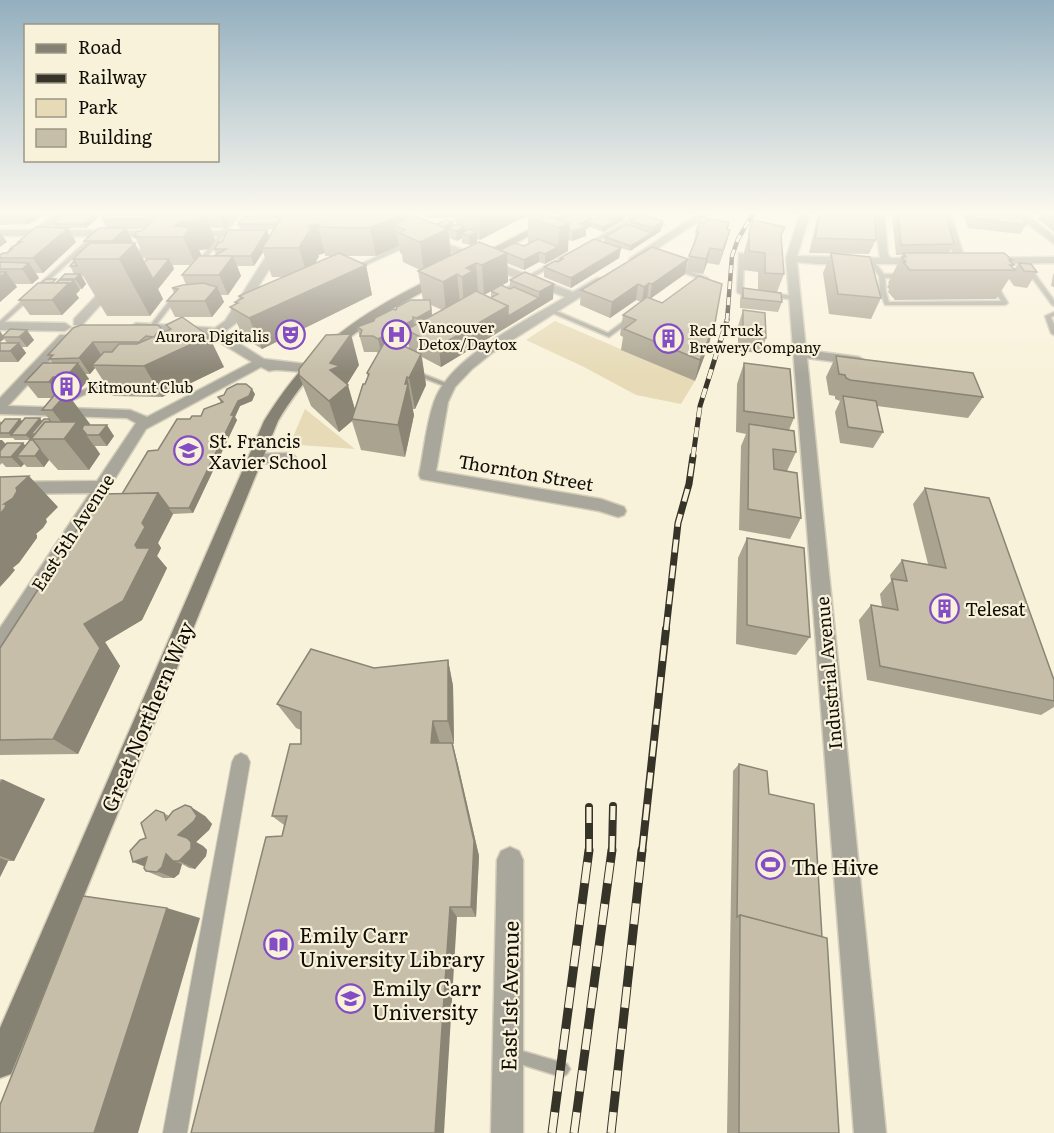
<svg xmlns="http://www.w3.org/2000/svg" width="1054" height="1133" viewBox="0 0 1054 1133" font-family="Literata,serif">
  <rect width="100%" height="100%" fill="#f9f2db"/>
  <g fill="#e7dbb7">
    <polygon points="555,321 695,381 681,404 636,395 584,367 526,340"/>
    <polygon points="305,409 355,449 299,445 292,439"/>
  </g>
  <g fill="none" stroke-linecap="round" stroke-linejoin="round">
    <defs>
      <g id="service">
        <polygon points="235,214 240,214 201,265 197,265 197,263"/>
        <polygon points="638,214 644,214 590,246 585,245"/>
        <polygon points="93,235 97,236 41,288 37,288 37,286"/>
        <polygon points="410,241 413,243 412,244 357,269 352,268"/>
        <polygon points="739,253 744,254 743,291 756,292 756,294 740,294 737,292"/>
        <polygon points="568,254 573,255 500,295 495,294"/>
        <polygon points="869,260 873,260 884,274 903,274 906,276 903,278 885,278 886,292 889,302 1001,301 990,283 993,281 996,283 1008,303 1005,305 885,305 880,292 879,276 868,261"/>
        <polygon points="673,267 677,267 708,278 705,281 701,281 701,279 673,269"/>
        <polygon points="1026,267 1030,267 1054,300 1054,306 1052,305 1025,268"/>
        <polygon points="771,293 794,296 797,298 794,300 769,296 769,294"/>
        <polygon points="27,296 32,297 0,326 0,321"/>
        <polygon points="173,296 178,297 153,329 149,329 149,327"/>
        <polygon points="550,310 554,310 608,333 628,318 633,319 609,337 550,312"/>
        <polygon points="1054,312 1054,316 1051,317 1054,324 1054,335 1051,333 1045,316"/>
        <polygon points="415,371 451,385 452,386 451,387 447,387 413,374 412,373"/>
        <polygon points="115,376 117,377 117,379 67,403 63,407 59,407 57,405 63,399"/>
        <polygon points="512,1048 567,1064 570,1069 567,1074 562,1077 507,1060 505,1055 507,1050"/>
      </g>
      <polygon id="pedestrian" points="241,753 247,756 250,762 187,1133 163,1133 232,762 235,756"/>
      <g id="minor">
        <polygon points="54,214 65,214 46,230 158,231 174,214 184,214 82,325 74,325 74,319 152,237 39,236 0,267 0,259 27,236 0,236 0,230 35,230"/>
        <path d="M293,214h10l-67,109 -13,10 41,26 42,5 7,4c-9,8 -32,-1 -44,3l-8,-4 -115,62 -139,222 -7,3v-26l90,-135 -90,1v-12l97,-1 39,-58 -9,-5 -127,-4v-16l60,-63h8l2,3 -2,3 -60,65 122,4 17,7 105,-55 -46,-28 -70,-3 -6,-4 6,-4 79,5 10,-7z"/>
        <polygon points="622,214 637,214 665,225 657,227"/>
        <polygon points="698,214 710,214 638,261 629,259"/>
        <polygon points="800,214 810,214 797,256 880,258 874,214 884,214 888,255 891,258 921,258 926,261 921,264 817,264 797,262 806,350 859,357 865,361 859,365 807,358 886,1133 854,1133 786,258"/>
        <polygon points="941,214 951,214 963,253 970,261 969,263 961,263 953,254"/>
        <polygon points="1015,214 1026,214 1054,236 1054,244"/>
        <polygon points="189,231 252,231 257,234 252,237 186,236 186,232"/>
        <path d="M424,238h8l141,54 24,-14h8l2,2 -115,73 -20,16 -17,18 -7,15 -12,69 165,28 23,8 2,4 -2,4 -6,2 -19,-6 -178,-32 -2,-4c5,-24 7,-50 15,-73 16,-46 91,-80 131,-105l-141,-55z"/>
        <polygon points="1054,257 1054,263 988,264 983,261 988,258"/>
        <polygon points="0,322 65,323 71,327 65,331 0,330"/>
        <polygon points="288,453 293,454 296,458 293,462 255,464 247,459 255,454"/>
        <polygon points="510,847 519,851 523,860 523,1133 491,1133 497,860 501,851"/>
      </g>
      <g id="secondary">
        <polygon points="566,214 579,214 560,224 549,226 479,262 470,260 543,222"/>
        <path d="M443,274l4,1v4c-76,40 -123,66 -169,142l-267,653 -11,4v-50l264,-607c38,-61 74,-93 137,-127 14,-7 28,-16 42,-20z"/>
      </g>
    </defs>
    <use href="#service" stroke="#d4ceb9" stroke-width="3"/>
    <use href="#pedestrian" stroke="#d4ceb9" stroke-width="2"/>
    <use href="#minor" stroke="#d4ceb9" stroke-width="3"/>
    <use href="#secondary" stroke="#d4ceb9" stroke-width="3"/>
    <use href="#service" fill="#a9a69c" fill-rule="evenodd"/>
    <use href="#pedestrian" fill="#a9a69c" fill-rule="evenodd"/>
    <use href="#minor" fill="#a9a69c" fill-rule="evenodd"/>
    <use href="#secondary" fill="#868273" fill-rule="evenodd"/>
    <defs>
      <polyline id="rail-far4" points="727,321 732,256 738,239 753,214"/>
      <polyline id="rail-far3" points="693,457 700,406 727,320"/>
      <polyline id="rail-far2" points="666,630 678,523 689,484 693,456"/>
      <g id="rail-far1">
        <polyline points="589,807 589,852"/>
        <polyline points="612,852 613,806"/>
        <polyline points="642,852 666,629"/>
      </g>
      <g id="rail">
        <polyline points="552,1133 589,850"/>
        <polyline points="574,1133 612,850"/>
        <polyline points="611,1133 642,850"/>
      </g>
    </defs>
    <use href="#rail-far4" stroke="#363328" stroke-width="4.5"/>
    <use href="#rail-far3" stroke="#363328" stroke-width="5"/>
    <use href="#rail-far2" stroke="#363328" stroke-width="7"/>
    <use href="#rail-far1" stroke="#363328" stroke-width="8"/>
    <use href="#rail" stroke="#363328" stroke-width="9"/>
    <use href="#rail-far4" stroke="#f9f2db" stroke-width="3" stroke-dasharray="8" stroke-linecap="butt"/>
    <use href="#rail-far3" stroke="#f9f2db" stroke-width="4" stroke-dasharray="10" stroke-linecap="butt"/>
    <use href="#rail-far2" stroke="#f9f2db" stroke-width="4.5" stroke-dasharray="13" stroke-linecap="butt"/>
    <use href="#rail-far1" stroke="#f9f2db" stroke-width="5" stroke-dasharray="16" stroke-linecap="butt"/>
    <use href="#rail" stroke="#f9f2db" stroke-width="7" stroke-dasharray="21" stroke-linecap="butt"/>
  </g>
  <g fill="#aaa390" fill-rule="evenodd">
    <polygon points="0,214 44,214 37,220 28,224 0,225"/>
    <polygon points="102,214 86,228 68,228 76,242 43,273 36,273 39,278 32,284 15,284 17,287 0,302 0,255 7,253 11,250 10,249 19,243 18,242 55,228 52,224"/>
    <path d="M107,214h128l-10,14h-15l5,12 -6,9 -10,1 3,6h12l2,-1 -2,-6 55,-12 6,-8h-35l-2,-5 5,-7v-3h164v4l30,7v-1l16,2 3,-1 -1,-7h-28v-4h107l-16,6 -38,20 -3,-1v3l-7,3 -8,-2v-5l-5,3 -8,-3v-4l2,21 49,-5 24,-4 4,-2v-27l32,3 10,-6h55l-1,6 -21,12 -13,-5 -4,2v7l-14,5 -4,-1v11l-23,13 -6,-2 -15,8 -17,-7 1,19 -6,3 8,4v-9l43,19 -112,68 -19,-10 4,28 -11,24h-3l2,6 -9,42 -44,-7 -9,-29 -13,11 -28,-26 -12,-31 60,-10 -12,19 8,25 13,-32 -1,-4 12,-20 -3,-1h-12l-7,-25 17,-6 22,-11 27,-10 -5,-29 2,-1 -17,-8 -1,-8 -2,-1 -1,-7 -23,10h-30l20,9 6,30 -110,54 -19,-12 -13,-30 6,-3 -1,-2 5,-3 -1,-3 44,-19h-11l-9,-25 -9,14h-17l4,10 -13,19h-7l3,7 -12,15h-37l-8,-16 7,-8 -2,-5 14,-3 -4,-10 9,-10h-18l1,4 -16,20 5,10 -13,17h-43l-24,-40h-1l4,8 -4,5h-3l1,1 -4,4 3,4 -17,17h-32l-11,-15 42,-20 -1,-1 14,-5 -4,-8 4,-5 -1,-2 14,-13 -3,-5 23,-13 -5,-9zM126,229h18l-2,2 -8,4 12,25 -2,2zM325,253v3h7l-17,7 4,-7 -1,-1zM491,291v6l-1,1 -6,-3zM431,305l11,5 -10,5zM408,340l1,8 -9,-4z"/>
    <polygon points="818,214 875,214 876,240 869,254 809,253"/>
    <polygon points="892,214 946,214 954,244 949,253 1012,260 1011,262 1014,265 1012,267 1014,269 1019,263 1037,272 1027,288 1014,286 1009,279 996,299 895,300 888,292 889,289 887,287 889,284 888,283 902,255 896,255"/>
    <polygon points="963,214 1030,214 1025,222 1026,225 1020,234 968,228"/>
    <polygon points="1036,214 1054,214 1054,232 1038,219 1040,217"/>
    <polygon points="753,220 781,237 784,274 777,292 782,302 778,312 740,308 740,299 743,288 758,290 758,272 743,270 744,252"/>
    <polygon points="630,221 661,231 630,251 604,242 605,237 630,225"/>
    <polygon points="727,229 726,244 719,265 707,263 703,274 686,271 689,256 693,246 696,232"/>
    <polygon points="621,248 619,258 571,288 544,277 544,267 558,262 560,261 560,258"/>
    <polygon points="831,253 881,298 871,319 829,314 823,273"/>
    <polygon points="688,259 685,274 651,298 709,344 695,381 621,350 623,337 620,335 623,315 641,302 636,300 610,318 580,305 581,290"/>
    <polygon points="1054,273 1054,287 1051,286 1053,275"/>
    <polygon points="743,310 766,338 761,353 738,351 738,326"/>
    <polygon points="166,325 224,367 162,397 113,396 95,368 90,374 85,374 89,379 77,393 65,393 90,424 89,425 114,436 107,446 95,446 100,454 89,470 58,470 49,460 44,467 27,467 24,464 21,467 6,467 2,463 0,465 0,440 6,444 23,443 26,446 33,440 32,439 31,440 15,440 13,438 0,438 0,421 2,423 20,419 22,421 42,421 49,419 42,410 52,398 38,398 25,382 52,363 48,355 73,328 161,328 163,332 168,330"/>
    <polygon points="10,329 34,340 27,347 22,347 26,353 18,362 0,362 0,343 7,343 4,339 0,342 0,331 3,336"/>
    <polygon points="836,356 983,397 968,418 877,406 883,432 873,448 840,443 835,412 840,401 835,399 835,396 829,395 826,377"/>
    <polygon points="744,363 794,418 789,430 796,452 787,471 801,518 790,539 739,530 741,446 746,434 736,432 737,384"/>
    <polygon points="255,394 252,401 240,406 235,417 237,420 193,513 173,514 158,543 161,548 157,556 167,568 142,620 105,642 120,666 78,754 0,755 0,648 122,494 158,450 190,419 201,416 221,403 218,397"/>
    <polygon points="925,488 1054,680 1054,707 1041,715 867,680 859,620 871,605 882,607 880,594 891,581 890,575 902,560 928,564 913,504"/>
    <polygon points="747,538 810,637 796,655 736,644 738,558"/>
    <polygon points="448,660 453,686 454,744 453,744 458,765 479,856 476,917 457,917 282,836 284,825 272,816 301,744 301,730 296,728 277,704 374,668"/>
    <polygon points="739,764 769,794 822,937 839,1133 727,1133 733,771"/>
    <polygon points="0,779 45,799 14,861 8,861 0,877"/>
    <polygon points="164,813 169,816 205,816 212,824 209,830 196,842 203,846 207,850 206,856 195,869 189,868 182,864 179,874 174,878 163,878 146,871 146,838"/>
  </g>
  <g fill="#8b8576">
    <polygon points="22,214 44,214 37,220 28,224"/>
    <polygon points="94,214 102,214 86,228 83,224"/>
    <polygon points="202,214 205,214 215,240 209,249 199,250 202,257 196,265 183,237 175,226 179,222"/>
    <polygon points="219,214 235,214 225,228"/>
    <polygon points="280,214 287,214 278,229 276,224 281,217"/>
    <polygon points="399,214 407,214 410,238 405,230 395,225 399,246 376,256 370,228"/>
    <polygon points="479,214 534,214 518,220 480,240"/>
    <polygon points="618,214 625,214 624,220 603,232 603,227 614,221 615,216"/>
    <polygon points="591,218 590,227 586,229 586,236 572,241 573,231 580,224"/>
    <polygon points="663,221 661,231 630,251 631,246 652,233 653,228"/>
    <polygon points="453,222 454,230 448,228 451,258 424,272 420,242 445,231 444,227"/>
    <polygon points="569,223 568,251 558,257 559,228"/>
    <polygon points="320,224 318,227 325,253 318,255 319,256 308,278 299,248 308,226"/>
    <polygon points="465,227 465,234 461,233 462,238 457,241 456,231"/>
    <polygon points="68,228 76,242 43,273 33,258"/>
    <polygon points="126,228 133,243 120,256 112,241"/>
    <polygon points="267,230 271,240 262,248 263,252 254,266 251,256"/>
    <polygon points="730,230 726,244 719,265 723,250"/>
    <polygon points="0,232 7,242 0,247"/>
    <polygon points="477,232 477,242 470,245 469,236"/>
    <polygon points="135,243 153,279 169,259 174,269 158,289 163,299 150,316 119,259"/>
    <polygon points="558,247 558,257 545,264 545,254"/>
    <polygon points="621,248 619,258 571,288 571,278"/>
    <polygon points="710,248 707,263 703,274 706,259"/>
    <polygon points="539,252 539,262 524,270 524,260"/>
    <polygon points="507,253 508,282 484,295 482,265"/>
    <polygon points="233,256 241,276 228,295 219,275"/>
    <polygon points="688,259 685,274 650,299 652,284"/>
    <polygon points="29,263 39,278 32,284 22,269"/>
    <polygon points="476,263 478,292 464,307 462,277 466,268"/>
    <polygon points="366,265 372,295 262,349 249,318"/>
    <polygon points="6,272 17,287 0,302 0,277"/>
    <polygon points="80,274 86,284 82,289 75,279"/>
    <polygon points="457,274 460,304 446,312 443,282"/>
    <polygon points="74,280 80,290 76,294 79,298 62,315 52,300 69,283"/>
    <polygon points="649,283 647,298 642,302 644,287"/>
    <polygon points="554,284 553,299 509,326 508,316 539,298 539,292"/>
    <polygon points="638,284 636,300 610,318 612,302"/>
    <polygon points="217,287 224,302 212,317 205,301"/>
    <polygon points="430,300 432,315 419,333 417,318"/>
    <polygon points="508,306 509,326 441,367 439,346"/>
    <polygon points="413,317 416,335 406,330 408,340 396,346 393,331"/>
    <polygon points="715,323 709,344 695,381 700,360"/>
    <polygon points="161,328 169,344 154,337"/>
    <polygon points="27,330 34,340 27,347 19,337"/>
    <polygon points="390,330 393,346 382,355 378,339"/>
    <polygon points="0,331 4,337 2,337 4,339 0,342"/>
    <polygon points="351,334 359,365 346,386 348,385 357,417 352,419 352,421 339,432 329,401 330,363"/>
    <polygon points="209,336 224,367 162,397 144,366"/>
    <polygon points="93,342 103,358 92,365 95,368 90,374 79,358"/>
    <polygon points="19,343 26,353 18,362 10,351"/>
    <polygon points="421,354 426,385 415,409 409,378"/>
    <polygon points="78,363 89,379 77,393 66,377"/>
    <polygon points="53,377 65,393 61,398 49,382"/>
    <polygon points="407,377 414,415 405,457 398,425 405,384"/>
    <polygon points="252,389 255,394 252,401 240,406 235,417 237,420 193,513 189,508 238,401"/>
    <polygon points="67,393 90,424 84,432 100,454 89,470 64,439 69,432 52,410"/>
    <polygon points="40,418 44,424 31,434 34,436 31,440 26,435"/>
    <polygon points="20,419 25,424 11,435 13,438 9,433"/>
    <polygon points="107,425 114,436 107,446 99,435"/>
    <polygon points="0,440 2,440 12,451 0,457"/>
    <polygon points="23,443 32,454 17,456 24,464 21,467 11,457"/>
    <polygon points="40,449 49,460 44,467 35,456"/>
    <polygon points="29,476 58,507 46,519 47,522 43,528 36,534 37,535 37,538 19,563 14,567 13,568 15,570 10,576 0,587 0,514 4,504 16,488"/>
    <polygon points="158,493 173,514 158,543 161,548 157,556 167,568 142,620 105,642 120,666 78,754 53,739 84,624 137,548 135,545 142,523"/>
    <polygon points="448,660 453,686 454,744 448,721"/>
    <polygon points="433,721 440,744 431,743"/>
    <polygon points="452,743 458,765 479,856 476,917 471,907"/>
    <polygon points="2,779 45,799 14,861 0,856 0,783"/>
    <polygon points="191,807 205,816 212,824 209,830 196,842 203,846 207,850 206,856 195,869 179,861 173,861 182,864 179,874 174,878 133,862 147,857 178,835"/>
    <polygon points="0,858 8,861 0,877"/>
    <polygon points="450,907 457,917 444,1133 435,1133"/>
    <polygon points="167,908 200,918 138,1133 94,1133"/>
  </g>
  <g fill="#c6bea8" stroke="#8b8576" stroke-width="1.5">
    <polygon points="64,214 94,214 83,224 52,224"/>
    <polygon points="107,214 154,214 150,219 102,219"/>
    <polygon points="154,214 202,214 197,220 179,222 175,226 190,228 183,237 135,237 137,235 134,235 137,231 142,231 156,217 152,216"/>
    <polygon points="286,214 403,214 370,228 318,227 320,224 308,226 311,228 299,248 262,248 283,215"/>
    <polygon points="534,214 544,214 569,223 559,228 528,217"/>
    <polygon points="570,214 580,214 591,218 580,224 587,226 573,231 569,230 569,223 560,220"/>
    <polygon points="580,214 595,214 614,221 603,227 590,223 591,218"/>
    <polygon points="820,214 875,214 876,240 815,238"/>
    <polygon points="898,214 946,214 954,244 901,245"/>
    <polygon points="972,214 997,214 1023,217 1026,225 973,218"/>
    <polygon points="412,215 448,229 420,242 399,233 405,230 395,225"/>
    <polygon points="642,215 663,221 653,228 630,221"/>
    <polygon points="243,217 281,217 276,224 238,224"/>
    <polygon points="707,219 729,222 727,229 730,230 723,250 710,248 706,259 689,256 699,232 696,232 700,222 705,223"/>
    <polygon points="446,220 453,222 444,227 437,224"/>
    <polygon points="753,220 785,227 781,235 784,274 765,273 765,253 749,251 749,233"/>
    <polygon points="457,224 465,227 456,231 448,228"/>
    <polygon points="626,224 652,233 631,246 605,237"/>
    <polygon points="36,227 68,228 33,258 0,258 0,255 3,253 7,253 12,249 10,249 12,247 21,242 18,242"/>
    <polygon points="99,228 126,228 112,241 84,241"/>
    <polygon points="469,229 477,232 469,236 461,233"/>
    <polygon points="228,230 267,230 251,256 214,256 226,249 214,249 219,242 222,242"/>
    <polygon points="538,239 558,247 545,254 539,252 524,260 500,250 515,243 524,246"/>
    <polygon points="594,239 621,248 571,278 544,267 555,261 558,262 563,259 560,258"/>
    <polygon points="479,242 507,253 482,265 476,263 466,268 473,271 462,277 457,274 443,282 418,271"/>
    <polygon points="90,243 135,243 119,259 73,259"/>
    <polygon points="652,247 688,259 652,284 649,283 644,287 638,284 612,302 581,290"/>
    <polygon points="339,253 366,265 249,318 230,307 238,303 235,302 243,298 239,296"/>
    <polygon points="831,253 870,257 881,298 838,294"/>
    <polygon points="903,253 1004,253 1012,260 1009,260 1014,265 1010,265 1015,270 910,270 903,262 906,262 902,257 906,257"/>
    <polygon points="199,256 233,256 219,275 182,275"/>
    <polygon points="148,259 169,259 153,279 144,262"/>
    <polygon points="74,261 77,266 70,266"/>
    <polygon points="0,262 29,263 22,269 0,269"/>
    <polygon points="1019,263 1031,264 1037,272 1024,271"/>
    <polygon points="0,272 6,272 0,277"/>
    <polygon points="525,272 554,284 539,292 510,280"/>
    <polygon points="65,274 80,274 75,279 60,279"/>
    <polygon points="699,276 722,284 715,323 700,360 624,329 636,320 623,315 647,297 662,303"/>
    <polygon points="46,279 56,279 52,283 41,283"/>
    <polygon points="59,280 74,280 70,284 69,283 56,283"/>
    <polygon points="38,283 69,283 52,300 19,300"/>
    <polygon points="203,283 217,287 205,301 167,301 178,289 172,288 183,285"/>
    <polygon points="501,285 510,289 514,287 539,298 508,316 508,306 490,298 498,294 491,291"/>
    <polygon points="743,288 781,293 782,302 743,298"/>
    <polygon points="476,291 508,306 439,346 406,330"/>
    <polygon points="410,300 430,300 431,310 417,318 413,317 413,320 393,331 390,330 389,333 378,339 373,336 360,336 362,330 357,327 374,321 375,318 393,309 396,310 397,307"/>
    <polygon points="743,310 765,313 766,338 743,335"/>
    <polygon points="182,317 209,336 144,366 92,365 104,352 112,352 119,344 137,344 171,329 166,325"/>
    <polygon points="81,325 158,325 161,328 154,337 146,336 139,342 93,342 79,358 49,359 53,355 48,355 73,328"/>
    <polygon points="10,329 27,330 19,337 2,337"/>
    <polygon points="351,334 330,363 340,366 330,370 348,385 329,401 299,375 299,369 326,335"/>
    <polygon points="387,338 421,354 409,378 407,377 405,384 408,384 398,425 352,419 363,384 365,384 369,374 367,373"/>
    <polygon points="0,343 19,343 10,351 0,351"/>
    <polygon points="836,356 973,373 983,397 850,380 846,378 845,375 839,374"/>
    <polygon points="43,363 78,363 66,377 53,377 49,382 25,382"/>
    <polygon points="744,363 790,369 794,418 744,411"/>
    <polygon points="237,384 246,384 252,389 249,396 238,401 231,415 234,415 189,508 169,508 158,493 122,494 148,451 158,450 177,419 190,419 192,416 201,416 204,409 223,402 218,397 224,395 227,389"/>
    <polygon points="56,393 67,393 52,410 42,410"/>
    <polygon points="843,396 876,401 883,432 848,427"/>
    <polygon points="25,418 40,418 26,435 11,435"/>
    <polygon points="5,419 20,419 9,433 0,433 0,425"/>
    <polygon points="44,419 49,419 50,421 50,422 45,422 35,434 31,434"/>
    <polygon points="45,422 77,422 64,439 31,439"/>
    <polygon points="749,424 794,431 796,452 773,449 774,469 797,473 801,518 748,509"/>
    <polygon points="84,425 107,425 99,435 87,435 82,429"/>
    <polygon points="30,440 33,440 40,449 35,456 17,456"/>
    <polygon points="7,443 23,443 11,457 0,457 0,451"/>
    <polygon points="29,476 16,488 17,491 13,498 4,504 6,504 5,508 0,514 0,477"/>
    <polygon points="925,488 989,498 1054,680 1054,701 880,666 871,605 898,610 892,579 907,581 902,560 946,568"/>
    <polygon points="158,493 142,523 145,527 135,545 137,548 150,548 123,601 84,624 100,648 53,739 0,740 0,648 100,494"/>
    <polygon points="747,538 804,548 810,637 747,625"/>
    <polygon points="311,649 374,668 448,660 448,721 433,721 431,743 452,743 474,841 471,907 450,907 435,1133 191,1133 266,837 282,836 287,816 272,816 290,744 301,744 301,712 277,704"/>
    <polygon points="739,764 767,771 769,794 814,804 822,937 740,915 737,917"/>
    <polygon points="185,805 191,807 197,816 194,821 178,835 187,838 191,842 191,849 179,861 173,861 166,854 162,867 157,872 146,871 144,868 147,857 133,862 130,851 140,840 146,838 141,823 156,810 164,813 166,820 173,811"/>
    <polygon points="83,896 167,908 94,1133 0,1133 0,1105"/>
    <polygon points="740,915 827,938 839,1133 739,1133"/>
  </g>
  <linearGradient id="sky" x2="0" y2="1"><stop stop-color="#93afbf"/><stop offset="0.57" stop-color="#fcf9ef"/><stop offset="1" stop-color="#fcf9ef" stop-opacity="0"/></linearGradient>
  <rect width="1054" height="373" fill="url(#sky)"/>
  <defs>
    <symbol id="theatre-ring" viewBox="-11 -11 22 22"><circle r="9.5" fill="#f9f2db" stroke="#844dc4" stroke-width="1.5"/><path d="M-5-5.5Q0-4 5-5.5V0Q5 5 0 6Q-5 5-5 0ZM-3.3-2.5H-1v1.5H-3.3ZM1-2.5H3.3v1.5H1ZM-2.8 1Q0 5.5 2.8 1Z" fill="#844dc4"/></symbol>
    <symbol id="hospital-ring" viewBox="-11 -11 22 22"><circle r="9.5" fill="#f9f2db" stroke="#844dc4" stroke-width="1.5"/><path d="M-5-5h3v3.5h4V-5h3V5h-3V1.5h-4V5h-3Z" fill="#844dc4"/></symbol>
    <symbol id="building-ring" viewBox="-11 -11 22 22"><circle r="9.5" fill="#f9f2db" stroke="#844dc4" stroke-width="1.5"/><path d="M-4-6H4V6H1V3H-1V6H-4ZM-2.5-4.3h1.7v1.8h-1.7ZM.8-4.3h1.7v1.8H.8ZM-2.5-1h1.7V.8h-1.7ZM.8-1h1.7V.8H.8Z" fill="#844dc4"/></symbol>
    <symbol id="school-ring" viewBox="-11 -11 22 22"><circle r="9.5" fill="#f9f2db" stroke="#844dc4" stroke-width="1.5"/><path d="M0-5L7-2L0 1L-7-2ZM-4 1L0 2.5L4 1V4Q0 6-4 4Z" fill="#844dc4"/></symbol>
    <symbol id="stadium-ring" viewBox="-11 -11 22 22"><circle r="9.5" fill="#f9f2db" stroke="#844dc4" stroke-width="1.5"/><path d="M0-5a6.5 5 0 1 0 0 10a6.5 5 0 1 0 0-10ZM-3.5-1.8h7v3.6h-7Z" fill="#844dc4"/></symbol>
    <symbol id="library-ring" viewBox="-11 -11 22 22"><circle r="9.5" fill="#f9f2db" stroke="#844dc4" stroke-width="1.5"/><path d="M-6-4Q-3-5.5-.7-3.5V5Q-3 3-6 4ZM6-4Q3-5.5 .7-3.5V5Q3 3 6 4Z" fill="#844dc4"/></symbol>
    <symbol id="university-ring" viewBox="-11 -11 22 22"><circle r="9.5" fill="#f9f2db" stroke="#844dc4" stroke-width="1.5"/><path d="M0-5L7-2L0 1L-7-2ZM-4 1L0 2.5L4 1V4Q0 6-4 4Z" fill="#844dc4"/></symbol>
  </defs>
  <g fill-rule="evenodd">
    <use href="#theatre-ring" x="274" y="318" width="33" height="33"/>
    <use href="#hospital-ring" x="380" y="318" width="33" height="33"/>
    <use href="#building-ring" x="652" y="322" width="33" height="33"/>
    <use href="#building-ring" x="50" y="370" width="33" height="33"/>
    <use href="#school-ring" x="172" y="434" width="33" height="33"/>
    <use href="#building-ring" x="928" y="592" width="33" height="33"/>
    <use href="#stadium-ring" x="754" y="848" width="33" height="33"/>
    <use href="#library-ring" x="262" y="928" width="33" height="33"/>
    <use href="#university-ring" x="334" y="982" width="33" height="33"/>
  </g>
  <g text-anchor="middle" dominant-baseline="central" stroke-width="4.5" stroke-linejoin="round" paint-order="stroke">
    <g font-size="15" fill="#100e06" stroke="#f9f2db" text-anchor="start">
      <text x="418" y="326">Vancouver<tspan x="418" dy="17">Detox/Daytox</tspan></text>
      <text x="689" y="329">Red Truck<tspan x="689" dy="17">Brewery Company</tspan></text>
      <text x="269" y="335" text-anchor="end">Aurora Digitalis</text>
      <text x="87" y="386">Kitmount Club</text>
    </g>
    <g font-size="18" fill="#100e06" stroke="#f9f2db" text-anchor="start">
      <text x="209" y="440">St. Francis<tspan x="209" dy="21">Xavier School</tspan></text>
      <text x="965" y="608">Telesat</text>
    </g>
    <g font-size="18" fill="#100e06" stroke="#f9f2db">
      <text transform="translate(526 472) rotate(10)">Thornton Street</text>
      <text transform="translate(72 532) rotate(-57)">East 5th Avenue</text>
      <text transform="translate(828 673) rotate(-95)">Industrial Avenue</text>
    </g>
    <g font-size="21" fill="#100e06" stroke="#f9f2db">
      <text transform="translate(146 716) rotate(-67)">Great Northern Way</text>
      <text transform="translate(508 996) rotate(-89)">East 1st Avenue</text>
    </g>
    <g font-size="21" fill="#100e06" stroke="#f9f2db" text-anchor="start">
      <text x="791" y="865">The Hive</text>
      <text x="299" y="933">Emily Carr<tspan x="299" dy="24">University Library</tspan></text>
      <text x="372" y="986">Emily Carr<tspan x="372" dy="24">University</tspan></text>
    </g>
  </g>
  <rect x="24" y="24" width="195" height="138" fill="#f9f2db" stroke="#9c9786" stroke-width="1.5"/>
  <rect x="36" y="44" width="30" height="9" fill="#868273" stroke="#9c9786" stroke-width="1.5"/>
  <text x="78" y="54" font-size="18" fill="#100e06">Road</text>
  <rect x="36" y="74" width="30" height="9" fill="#363328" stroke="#9c9786" stroke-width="1.5"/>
  <text x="78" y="84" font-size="18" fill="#100e06">Railway</text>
  <rect x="36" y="99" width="30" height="18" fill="#e7dbb7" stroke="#9c9786" stroke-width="1.5"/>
  <text x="78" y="114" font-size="18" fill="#100e06">Park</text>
  <rect x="36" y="129" width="30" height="18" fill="#c6bea8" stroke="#9c9786" stroke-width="1.5"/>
  <text x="78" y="144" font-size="18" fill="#100e06">Building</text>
</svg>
